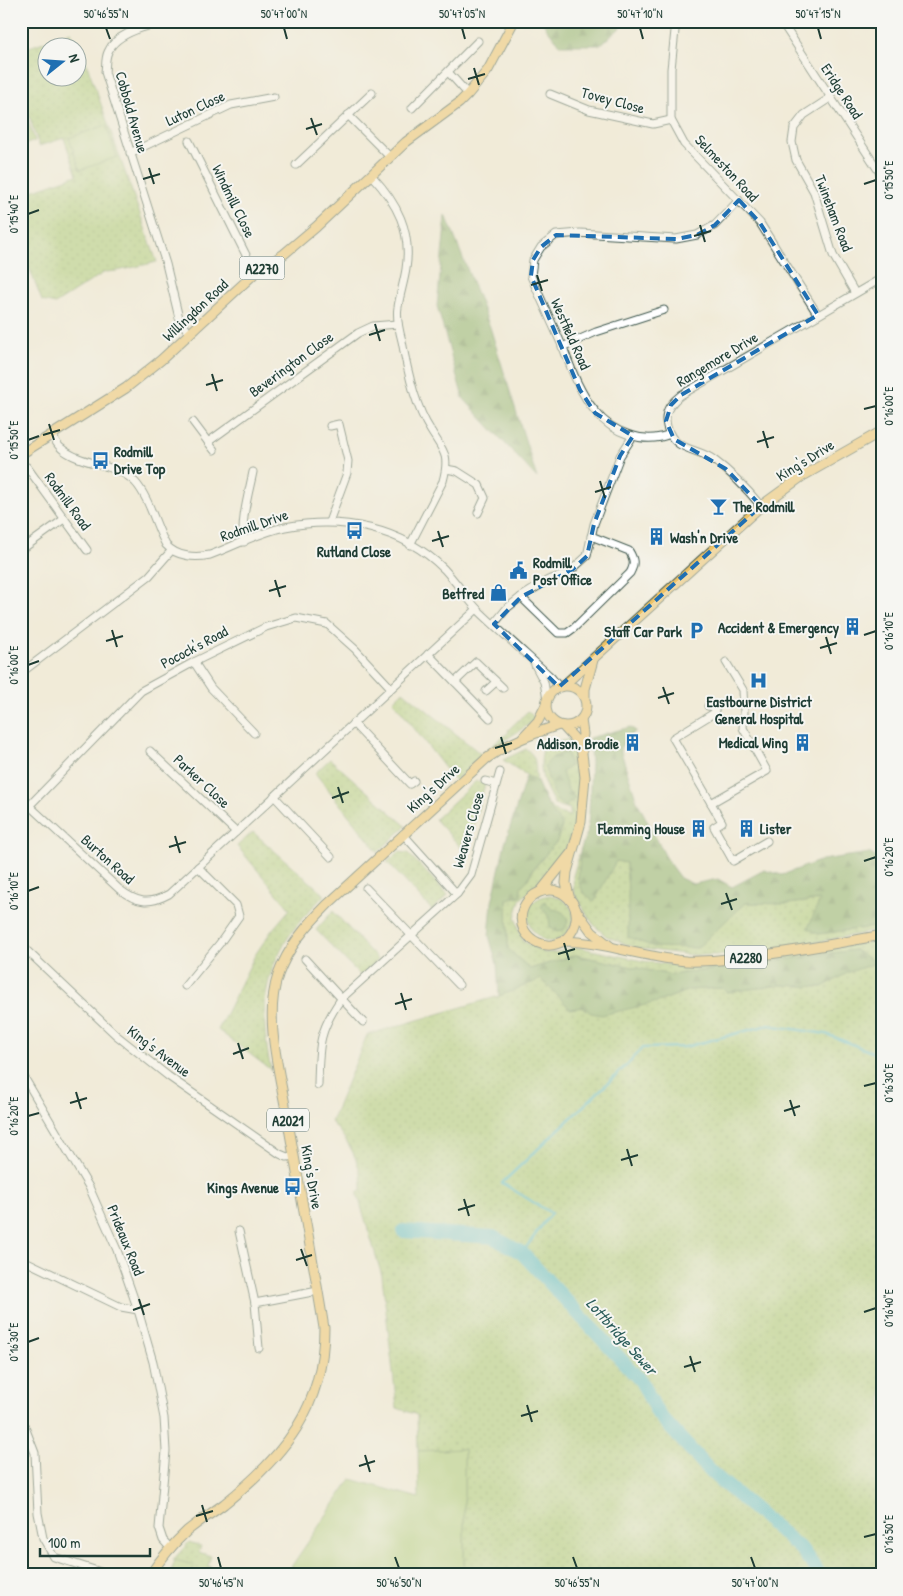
<svg xmlns="http://www.w3.org/2000/svg" width="903" height="1596" viewBox="0 0 903 1596" font-family="'Patrick Hand',sans-serif">
  <defs>
    <pattern id="grass-dots" width="8" height="8" patternUnits="userSpaceOnUse" patternTransform="scale(1.25)"><rect width="8" height="8" fill="#a7cb75"/><path d="M2 2h.1M6 6h.1" fill="none" stroke="#87a661" stroke-width="1.8" stroke-linecap="round"/></pattern>
    <pattern id="forest-firs" width="22" height="20" patternUnits="userSpaceOnUse" patternTransform="scale(1.25)"><rect width="22" height="20" fill="#85af66"/><path d="M5 1l3.5 6h-7zM16 11l3.5 6h-7z" fill="#6c9055"/></pattern>
  </defs>
  <rect width="100%" height="100%" fill="#f6f6f2"/>
  <filter id="ink" filterUnits="userSpaceOnUse"><feTurbulence type="fractalNoise" baseFrequency=".02" numOctaves="2"/><feDisplacementMap in="SourceGraphic" scale="10" xChannelSelector="R" yChannelSelector="G"/><feConvolveMatrix kernelMatrix="1 2 1 2 8 2 1 2 1" color-interpolation-filters="sRGB"/></filter>
  <filter id="wash" filterUnits="userSpaceOnUse"><feTurbulence type="fractalNoise" baseFrequency=".0096" numOctaves="4" result="noise"/><feDisplacementMap in="SourceGraphic" scale="20" xChannelSelector="R" yChannelSelector="G"/><feGaussianBlur stdDeviation="1.12" result="paint"/><feColorMatrix in="noise" values="0 0 0 0 0 0 0 0 0 0 0 0 0 0 0 0 0 1.4 0 .05"/><feComposite in="paint" operator="in"/></filter>
  <g filter="url(#wash)">
    <rect width="100%" height="100%" fill="#f1ebd8"/>
    <g fill="url(#grass-dots)" stroke="#638454" fill-rule="evenodd">
      <path d="M71,32l14,27 72,203 -40,9 -12,1 -50,32 -13,-3 -21,-55v-51l56,-20 -13,-37 -25,8 -18,-55v-41zM48,48h30v30h-30z"/>
      <polygon points="403,691 482,755 455,781 393,701"/>
      <polygon points="528,711 535,718 531,723 490,750 488,749 509,732 508,730"/>
      <path d="M570,739l8,18 2,34 -4,29 -5,17 -8,18 -13,17 -30,28 -5,17 8,24 22,12 14,-1 18,-5 66,14 52,7 34,-2 153,-26v635h-418v-126l-46,2 -1,-36 -20,-7 -15,-132 -24,-80v-5l4,-1c0,-26 -13,-49 -31,-68l36,-87 132,-39 42,-17c10,10 20,19 29,29l88,-6 31,-12 33,-2 5,4 54,-7 41,2 27,-15 26,-9 -20,-13 -185,25 -94,-20 -46,14 -22,-20 -1,-50 21,-20 4,-8 25,-30 5,-15 -6,-7 -15,-24 -4,-13 -34,-22 23,-11c13,9 8,19 11,32 2,11 11,27 21,32 4,1 8,2 12,3v-7l-15,-4c-12,-22 -18,-34 -11,-60z"/>
      <polygon points="330,759 406,826 378,852 315,773"/>
      <polygon points="476,781 485,784 466,853 435,819"/>
      <path d="M253,832l72,63c-57,54 -70,99 -54,175l-53,-40 37,-75 17,-25 18,-21 -53,-63z"/>
      <polygon points="581,848 578,880 616,861 626,863 628,891 730,917 746,903 788,904 821,900 808,928 818,934 882,926 882,930 778,949 727,955 691,955 636,948 606,936 593,924 574,893 573,876"/>
      <polygon points="399,852 408,853 448,895 432,910 387,862"/>
      <path d="M549,895c13,1 29,13 23,28 -21,51 -73,-19 -23,-28z"/>
      <polygon points="333,911 378,960 361,976 316,930"/>
      <polygon points="189,1542 201,1546 199,1552 211,1556 208,1566 211,1567 208,1575 191,1575 193,1565 173,1560"/>
    </g>
    <g fill="url(#forest-firs)" stroke="#52764d">
      <polygon points="541,21 622,21 620,28 600,45 560,45"/>
      <polygon points="446,215 490,327 537,478 463,398 437,306"/>
      <polygon points="630,727 636,731 626,739 620,749 637,801 669,863 680,878 693,884 718,879 732,887 764,870 782,875 822,860 869,853 877,858 882,856 882,926 818,934 808,928 820,900 788,904 746,903 730,917 697,948 654,947 628,937 628,891 626,863 616,861 594,902 583,892 578,880 581,848 587,833 589,815 591,762 589,738"/>
      <polygon points="567,752 570,766 562,772 568,790 575,798 565,807 556,800 544,766 553,757"/>
      <path d="M526,776l11,6 11,24 14,19 -5,16 -25,29 -4,9 -7,8v9l-14,3 1,50 22,20 46,-14 94,20 185,-25 21,13 -27,9 -27,15 -41,-2 -54,7 -5,-4 -33,2 -31,12 -56,13 -11,-2 -8,-6 -13,2c-9,-11 -19,-20 -29,-30l-42,17 -2,-32 -8,-28 3,-34 12,-55z"/>
      <path d="M545,901l7,8c8,1 15,4 16,13l-4,8 -9,1 -5,-4 -1,-10 -8,-10z"/>
    </g>
    <g fill="#a7cb75" stroke="#638454">
      <polygon points="23,106 35,141 21,146 21,107"/>
      <polygon points="106,125 117,157 80,170 69,138"/>
      <polygon points="464,1449 464,1575 312,1575 291,1567 351,1479 419,1498 418,1451"/>
      <polygon points="175,1560 194,1565 191,1575 170,1575"/>
    </g>
    <g fill="none" stroke-linecap="round" stroke-linejoin="round">
      <polyline stroke="#4dbac7" stroke-width="2.5" points="522,1253 551,1213 502,1183 630,1062 642,1048 685,1047 768,1025 826,1034 882,1056"/>
      <polyline stroke="#4dbac7" stroke-width="14" points="403,1231 493,1237 522,1253 641,1381 658,1414 713,1474 802,1550 820,1575"/>
    </g>
  </g>
  <g filter="url(#ink)">
    <g fill="none" stroke-linecap="round" stroke-linejoin="round">
      <defs>
        <g id="minor">
          <path d="M171,21c-19,3 -55,11 -63,31 -3,6 -2,14 -3,20l61,192 13,54 10,15"/>
          <polyline points="676,21 671,69 671,120 684,144 760,223 818,315"/>
          <polyline points="781,21 882,176"/>
          <polyline points="449,73 468,94"/>
          <polyline points="550,94 589,110 653,124 671,120"/>
          <polyline points="830,98 804,115 794,128 792,142 796,160 814,192 833,255 855,293"/>
          <polyline points="412,108 478,41"/>
          <polyline points="348,115 390,157"/>
          <polyline points="189,141 255,273"/>
          <polyline points="130,153 231,105 274,97"/>
          <polyline points="296,165 372,93"/>
          <path d="M372,176c25,27 40,55 34,93 -2,13 -6,25 -8,38 -2,11 1,23 4,34 3,17 7,35 12,52 4,13 10,27 17,38 13,21 19,24 12,50l-33,64"/>
          <polyline points="562,347 596,332 664,310"/>
          <polyline points="193,422 214,450"/>
          <path d="M670,434c-26,11 -58,-1 -75,-23 -15,-18 -23,-40 -31,-61 -9,-20 -18,-40 -27,-60l-6,-14 2,-16 8,-13 15,-12 24,-2 96,6 21,-4 18,-10 24,-25"/>
          <path d="M52,435c3,5 5,10 9,13 21,18 54,14 74,34 14,15 21,45 31,63 11,12 29,13 44,10 25,-9 49,-23 75,-28 56,-11 117,0 159,42 12,13 22,28 34,41 24,23 49,45 73,67l8,10"/>
          <polyline points="208,442 358,333 373,326 398,324"/>
          <polyline points="27,467 87,550"/>
          <polyline points="446,469 457,471 479,485 485,498 478,513"/>
          <path d="M761,506c-14,-17 -29,-33 -47,-46 -10,-8 -24,-9 -35,-16 -12,-8 -17,-26 -9,-38 3,-4 7,-8 11,-11l201,-117"/>
          <polyline points="329,522 347,473 348,461 339,424 330,426"/>
          <path d="M244,542c-4,-20 5,-50 9,-70"/>
          <polyline points="21,550 64,519"/>
          <path d="M521,597l37,36h9l7,-5 56,-55c5,-9 4,-14 -1,-22l-38,-15"/>
          <polyline points="494,624 507,608 521,597 548,580 567,574 587,556 594,524 620,456 633,436"/>
          <polyline points="428,654 490,718"/>
          <polyline points="194,662 211,688 254,733"/>
          <polyline points="535,665 544,682 547,700"/>
          <polyline points="21,673 149,576 171,551"/>
          <polyline points="455,682 476,662 503,688"/>
          <polyline points="486,691 496,682"/>
          <polyline points="708,706 716,707 714,713 673,738 711,803 767,771 743,728 744,713 743,690 726,662"/>
          <polyline points="353,723 410,784 414,781"/>
          <polyline points="150,751 236,832"/>
          <polyline points="485,781 496,784"/>
          <polyline points="274,796 331,857"/>
          <path d="M21,798l98,91c18,14 30,16 50,5l308,-285"/>
          <polyline points="711,803 722,822 714,827 733,861 767,841"/>
          <polyline points="30,805 141,691 194,662 266,627 296,618 327,624 355,649 391,688"/>
          <polyline points="403,834 457,894"/>
          <polyline points="366,888 459,985"/>
          <polyline points="21,945 116,1035 168,1076 280,1154 287,1157 294,1156"/>
          <polyline points="305,959 363,1022"/>
          <polyline points="185,986 220,943 239,916 236,905 198,867"/>
          <polyline points="21,1072 89,1187 117,1250 138,1310 153,1362 164,1418 166,1451 159,1528 163,1540 171,1549"/>
          <path d="M318,1085c1,-39 0,-53 23,-86l116,-105 14,-19 29,-103"/>
          <polyline points="239,1231 255,1303 259,1348"/>
          <polyline points="21,1259 121,1307 138,1310"/>
          <polyline points="255,1303 318,1291"/>
          <polyline points="21,1417 35,1453 38,1513 43,1538 54,1557 110,1575"/>
        </g>
        <g id="major">
          <polyline points="21,454 126,388 161,360 255,273 284,254 316,227 406,142 459,103 468,94 488,70 514,21"/>
          <circle cx="566" cy="706" r="20"/>
          <polyline points="563,686 761,506 801,477 882,431"/>
          <polyline points="585,697 585,689 593,660"/>
          <polyline points="563,726 581,746"/>
          <polyline points="523,737 538,721 546,705"/>
          <polyline points="541,891 572,852"/>
          <polyline points="570,900 566,883 567,872 581,822 583,799 585,777 581,746 583,734 581,720"/>
          <polyline points="576,910 592,932 610,946"/>
          <path d="M565,940c13,-12 17,-33 0,-45 -23,-16 -53,10 -41,35 6,11 20,18 32,14 4,-1 7,-3 11,-3 16,1 36,4 52,8 22,5 45,10 67,12 23,1 46,-2 68,-5 43,-5 85,-13 128,-21"/>
          <path d="M150,1575c10,-15 24,-32 37,-44 12,-10 25,-18 37,-27 60,-48 100,-96 100,-176 -11,-69 -24,-137 -36,-206 -7,-45 -25,-102 -10,-147 10,-28 29,-50 50,-71l158,-145c23,-17 46,-25 73,-34"/>
        </g>
      </defs>
      <use href="#minor" stroke="#3e574d" stroke-width="9"/>
      <use href="#major" stroke="#3e574d" stroke-width="11"/>
      <use href="#minor" stroke="#fff" stroke-width="7"/>
      <use href="#major" stroke="#efc469" stroke-width="9"/>
    </g>
  </g>
  <path d="M0 0H903V1596H0ZM739,200l21,23 58,92 -137,80 -10,10 -5,16 8,18 52,30 35,37 -202,181 -65,-63 27,-27 52,-28 14,-13 7,-32 26,-68 13,-20 -38,-23 -15,-23 -49,-114 2,-16 8,-13 15,-12 120,4 21,-4 18,-10z" fill="#f1ebd8" fill-opacity=".55" fill-rule="evenodd"/>
  <path fill="none" stroke="#1f6fb2" stroke-width="4" stroke-dasharray="10 6" stroke-linejoin="round" d="M739,200l21,23 58,92 -137,80 -10,10 -5,16 8,18 52,30 35,37 -202,181 -65,-63 27,-27 52,-28 14,-13 7,-32 26,-68 13,-20 -38,-23 -15,-23 -49,-114 2,-16 8,-13 15,-12 120,4 21,-4 18,-10z"/>
  <path fill="none" stroke="#1f3d34" stroke-width="2" d="M106,28l4,11M284,28l3,11M462,28l3,11M640,28l3,11M818,28l3,11M474,68l5,17M468,79l17,-5M311,118l6,17M306,129l16,-5M149,168l5,16M143,179l17,-5M864,184l12,-4M28,214l11,-4M700,225l5,17M694,236l17,-5M537,275l5,16M531,285l17,-5M375,324l5,17M369,335l16,-5M212,374l5,17M206,385l17,-5M864,409l12,-3M49,424l5,16M763,431l5,17M43,435l17,-5M28,440l11,-4M757,442l17,-5M600,481l5,17M595,492l16,-5M438,531l5,16M432,541l17,-5M275,580l5,17M269,591l17,-5M112,630l5,17M864,635l12,-4M826,637l5,17M106,641l17,-5M820,648l17,-5M28,665l11,-4M663,687l6,17M658,698l16,-5M501,737l5,17M495,748l17,-5M338,787l5,16M332,798l17,-6M175,836l5,17M169,847l17,-5M864,861l12,-4M28,891l11,-4M726,893l6,17M721,904l16,-5M564,943l5,17M558,954l17,-5M401,993l5,17M395,1004l17,-5M238,1043l5,16M233,1054l16,-6M864,1086l12,-3M76,1092l5,17M790,1100l5,16M70,1103l17,-5M784,1111l16,-5M28,1116l11,-3M627,1149l5,17M621,1160l17,-5M464,1199l5,17M458,1210l17,-5M301,1249l6,17M296,1260l16,-5M139,1299l5,16M133,1310l17,-6M864,1312l12,-4M28,1342l11,-4M690,1356l5,16M684,1367l17,-5M527,1405l5,17M521,1416l17,-5M365,1455l5,17M359,1466l16,-5M202,1505l5,17M196,1516l17,-5M864,1537l12,-3M218,1557l3,11M395,1557l4,11M573,1557l4,11M751,1557l4,11"/>
  <defs>
    <symbol id="bus-bare" viewBox="-9 -9 18 18"><path d="M-5-6H5V4H4V6H2V4H-2V6H-4V4H-5ZM-3.5-4V0h7V-4ZM-3.5 1.2v1.5H-2V1.2ZM2 1.2v1.5H3.5V1.2Z" fill="#1f6fb2" stroke="#f6f6f2" stroke-width="2.5" paint-order="stroke"/></symbol>
    <symbol id="bar-bare" viewBox="-9 -9 18 18"><path d="M-6-5H6L.8 .8V4.5H3.5V6h-7V4.5H-.8V.8Z" fill="#1f6fb2" stroke="#f6f6f2" stroke-width="2.5" paint-order="stroke"/></symbol>
    <symbol id="building-bare" viewBox="-9 -9 18 18"><path d="M-4-6H4V6H1V3H-1V6H-4ZM-2.5-4.3h1.7v1.8h-1.7ZM.8-4.3h1.7v1.8H.8ZM-2.5-1h1.7V.8h-1.7ZM.8-1h1.7V.8H.8Z" fill="#1f6fb2" stroke="#f6f6f2" stroke-width="2.5" paint-order="stroke"/></symbol>
    <symbol id="civic-bare" viewBox="-9 -9 18 18"><path d="M-.6-6.5H3V-4.5H.6V-3L4-1V1h2V6H-6V1h2V-1L-.6-3ZM-1.2 2.5V6h2.4V2.5Z" fill="#1f6fb2" stroke="#f6f6f2" stroke-width="2.5" paint-order="stroke"/></symbol>
    <symbol id="shop-bare" viewBox="-9 -9 18 18"><path d="M-5-2.5h2.3a2.7 3.5 0 0 1 5.4 0H5L5.5 6h-11ZM-1.5-2.5h3a1.5 2.3 0 0 0-3 0Z" fill="#1f6fb2" stroke="#f6f6f2" stroke-width="2.5" paint-order="stroke"/></symbol>
    <symbol id="parking-bare" viewBox="-9 -9 18 18"><path d="M-3.5-5.5H1a3.5 3.5 0 0 1 0 7H-1V5.5H-3.5ZM-1-3.4V-.6H.8a1.4 1.4 0 0 0 0-2.8Z" fill="#1f6fb2" stroke="#f6f6f2" stroke-width="2.5" paint-order="stroke"/></symbol>
    <symbol id="hospital-bare" viewBox="-9 -9 18 18"><path d="M-5-5h3v3.5h4V-5h3V5h-3V1.5h-4V5h-3Z" fill="#1f6fb2" stroke="#f6f6f2" stroke-width="2.5" paint-order="stroke"/></symbol>
  </defs>
  <g fill-rule="evenodd">
    <use href="#bus-bare" x="88" y="448" width="25" height="25"/>
    <use href="#bar-bare" x="706" y="494" width="25" height="25"/>
    <use href="#bus-bare" x="342" y="518" width="25" height="25"/>
    <use href="#building-bare" x="644" y="524" width="25" height="25"/>
    <use href="#civic-bare" x="506" y="558" width="25" height="25"/>
    <use href="#shop-bare" x="486" y="580" width="25" height="25"/>
    <use href="#building-bare" x="840" y="614" width="25" height="25"/>
    <use href="#parking-bare" x="684" y="618" width="25" height="25"/>
    <use href="#hospital-bare" x="746" y="668" width="25" height="25"/>
    <use href="#building-bare" x="790" y="730" width="25" height="25"/>
    <use href="#building-bare" x="620" y="730" width="25" height="25"/>
    <use href="#building-bare" x="686" y="816" width="25" height="25"/>
    <use href="#building-bare" x="734" y="816" width="25" height="25"/>
    <use href="#bus-bare" x="280" y="1174" width="25" height="25"/>
  </g>
  <g text-anchor="middle" dominant-baseline="central" stroke-width="4" stroke-linejoin="round" paint-order="stroke">
    <g fill="#f6f6f2" stroke="#60746d" stroke-width="1">
      <rect x="239.5" y="256.5" width="45" height="23" rx="4"/>
      <rect x="725" y="945.5" width="42" height="23" rx="4"/>
      <rect x="267" y="1108.5" width="42" height="23" rx="4"/>
    </g>
    <g font-size="14" font-weight="bold" fill="#1f3d34">
      <text x="262" y="268">A2270</text>
      <text x="746" y="957">A2280</text>
      <text x="288" y="1120">A2021</text>
    </g>
    <g font-size="15" fill="#1f3d34" stroke="#f6f6f2">
      <text transform="translate(842 91) rotate(57)">Eridge Road</text>
      <text transform="translate(613 100) rotate(15)">Tovey Close</text>
      <text transform="translate(195 108) rotate(-25)">Luton Close</text>
      <text transform="translate(132 112) rotate(74)">Cobbold Avenue</text>
      <text transform="translate(727 168) rotate(47)">Selmeston Road</text>
      <text transform="translate(234 201) rotate(64)">Windmill Close</text>
      <text transform="translate(834 213) rotate(69)">Twineham Road</text>
      <text transform="translate(195 310) rotate(-43)">Willingdon Road</text>
      <text transform="translate(571 334) rotate(66)">Westfield Road</text>
      <text transform="translate(717 359) rotate(-31)">Rangemore Drive</text>
      <text transform="translate(291 364) rotate(-36)">Beverington Close</text>
      <text transform="translate(805 460) rotate(-32)">King's Drive</text>
      <text transform="translate(68 501) rotate(54)">Rodmill Road</text>
      <text transform="translate(254 525) rotate(-19)">Rodmill Drive</text>
      <text transform="translate(194 647) rotate(-28)">Pocock's Road</text>
      <text transform="translate(202 781) rotate(43)">Parker Close</text>
      <text transform="translate(433 788) rotate(-42)">King's Drive</text>
      <text transform="translate(468 830) rotate(-74)">Weavers Close</text>
      <text transform="translate(108 859) rotate(42)">Burton Road</text>
      <text transform="translate(159 1051) rotate(37)">King's Avenue</text>
      <text transform="translate(312 1177) rotate(80)">King's Drive</text>
      <text transform="translate(126 1240) rotate(68)">Prideaux Road</text>
    </g>
    <g font-size="15" font-weight="bold" fill="#1f3d34" stroke="#f6f6f2" text-anchor="end">
      <text x="114" y="451" text-anchor="start">Rodmill<tspan x="114" dy="17">Drive Top</tspan></text>
      <text x="733" y="506" text-anchor="start">The Rodmill</text>
      <text x="670" y="537" text-anchor="start">Wash'n Drive</text>
      <text x="354" y="551" text-anchor="middle">Rutland Close</text>
      <text x="533" y="562" text-anchor="start">Rodmill<tspan x="533" dy="17">Post Office</tspan></text>
      <text x="484" y="593">Betfred</text>
      <text x="839" y="627">Accident &amp; Emergency</text>
      <text x="682" y="631">Staff Car Park</text>
      <text x="759" y="701" text-anchor="middle">Eastbourne District<tspan x="759" dy="17">General Hospital</tspan></text>
      <text x="788" y="742">Medical Wing</text>
      <text x="619" y="743">Addison, Brodie</text>
      <text x="685" y="828">Flemming House</text>
      <text x="760" y="828" text-anchor="start">Lister</text>
      <text x="279" y="1187">Kings Avenue</text>
    </g>
    <g font-size="16" font-style="italic" fill="#2a5c59" stroke="#f6f6f2">
      <text transform="translate(622 1336) rotate(48)">Lottbridge Sewer</text>
    </g>
  </g>
  <rect width="903" height="1596" fill="none" stroke="#f6f6f2" stroke-width="55"/>
  <g transform="translate(62 62) rotate(73)"><circle r="24" fill="#f6f6f2" stroke="#a0aca6"/>
  <path d="M0-4L9 19L0 12L-9 19Z" fill="#1f6fb2"/>
  <text y="-8" font-size="14" font-weight="bold" text-anchor="middle" fill="#1f3d34">N</text>
  </g>
  <path d="M40 1548v8h110v-8" fill="none" stroke="#1f3d34" stroke-width="2.5"/>
  <text x="48" y="1548" font-size="15" fill="#1f3d34" stroke="#f6f6f2" stroke-width="4" paint-order="stroke">100 m</text>
  <rect x="28" y="28" width="848" height="1540" fill="none" stroke="#1f3d34" stroke-width="2"/>
  <g font-size="12" text-anchor="middle" fill="#1f3d34">
    <text x="106" y="18">50°46'55"N</text>
    <text x="284" y="18">50°47'00"N</text>
    <text x="462" y="18">50°47'05"N</text>
    <text x="640" y="18">50°47'10"N</text>
    <text x="818" y="18">50°47'15"N</text>
    <text transform="translate(889 180) rotate(-90)" y="4">0°15'50"E</text>
    <text transform="translate(14 214) rotate(-90)" y="4">0°15'40"E</text>
    <text transform="translate(889 406) rotate(-90)" y="4">0°16'00"E</text>
    <text transform="translate(14 440) rotate(-90)" y="4">0°15'50"E</text>
    <text transform="translate(889 631) rotate(-90)" y="4">0°16'10"E</text>
    <text transform="translate(14 665) rotate(-90)" y="4">0°16'00"E</text>
    <text transform="translate(889 857) rotate(-90)" y="4">0°16'20"E</text>
    <text transform="translate(14 891) rotate(-90)" y="4">0°16'10"E</text>
    <text transform="translate(889 1083) rotate(-90)" y="4">0°16'30"E</text>
    <text transform="translate(14 1116) rotate(-90)" y="4">0°16'20"E</text>
    <text transform="translate(889 1308) rotate(-90)" y="4">0°16'40"E</text>
    <text transform="translate(14 1342) rotate(-90)" y="4">0°16'30"E</text>
    <text transform="translate(889 1534) rotate(-90)" y="4">0°16'50"E</text>
    <text x="221" y="1587">50°46'45"N</text>
    <text x="399" y="1587">50°46'50"N</text>
    <text x="577" y="1587">50°46'55"N</text>
    <text x="755" y="1587">50°47'00"N</text>
  </g>
</svg>
